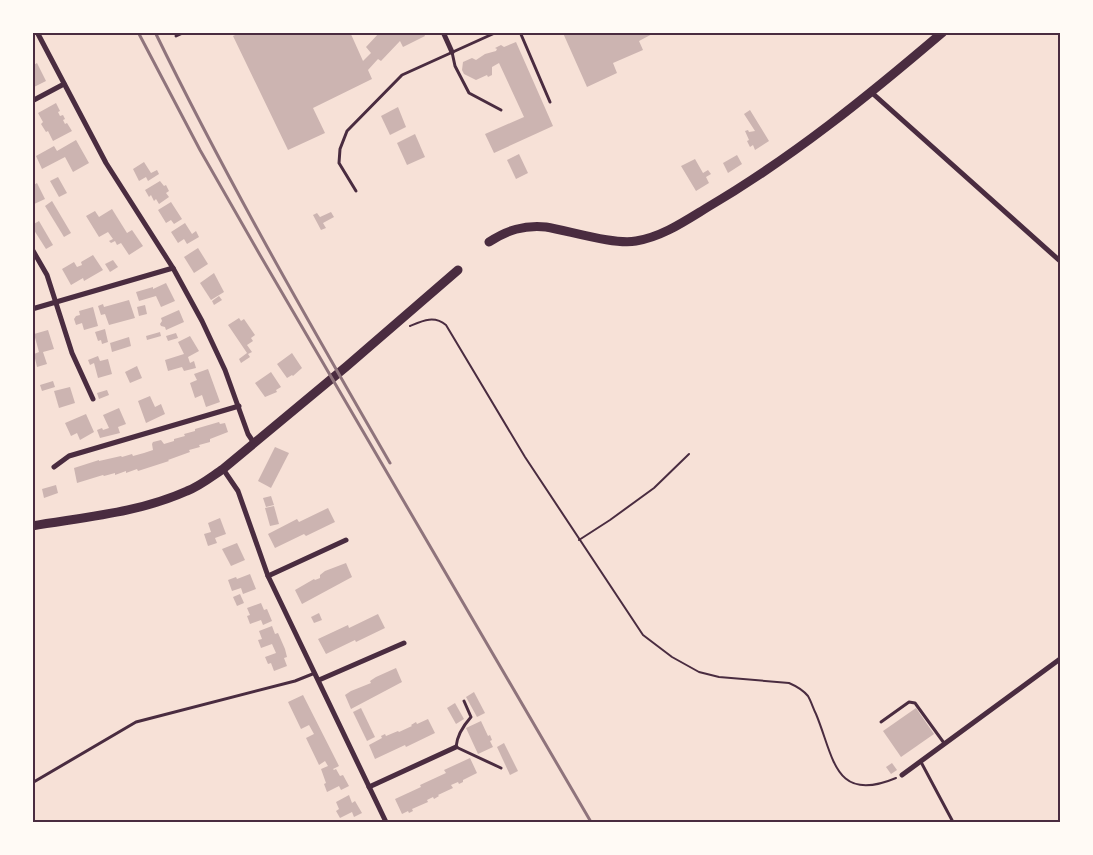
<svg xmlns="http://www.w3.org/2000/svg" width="1093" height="855" viewBox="0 0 1093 855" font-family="'Space Grotesk',sans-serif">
  <rect width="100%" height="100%" fill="#f7e1d7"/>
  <g fill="#ccb4b1">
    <polygon points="241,32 350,32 363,61 371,53 366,47 380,32 423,32 425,36 403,47 400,41 381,61 378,59 368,70 372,79 313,108 325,133 288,150 233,36"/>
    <polygon points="565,32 656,32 639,41 643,50 613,63 617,73 587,87 563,33"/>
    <polygon points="516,42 553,126 494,153 485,134 524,117 499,63 492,67 492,75 488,77 487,75 476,80 464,74 462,70 463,62 472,58 476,60 485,54 496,51 497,49 495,48 501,45 504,47"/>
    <polygon points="37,63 46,81 32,88 32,66"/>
    <polygon points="56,103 60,111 58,112 60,116 63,115 65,119 63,120 65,124 67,123 72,131 53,141 48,131 46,132 41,124 43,122 38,113"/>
    <polygon points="398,107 406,127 390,135 381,116"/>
    <polygon points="750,110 769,141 755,150 753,145 750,147 747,141 749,140 745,131 748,130 749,132 755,131 744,114"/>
    <polygon points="415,134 425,157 407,165 397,143"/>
    <polygon points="76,140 89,163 73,172 65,157 42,169 36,156 54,146 57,151"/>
    <polygon points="519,154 528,173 516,179 507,160"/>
    <polygon points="737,155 742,164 728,173 723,163"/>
    <polygon points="695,159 703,173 708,170 711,174 706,177 709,183 696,191 681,166"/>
    <polygon points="144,162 151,173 157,170 159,174 148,181 146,177 139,181 133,169"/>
    <polygon points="58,177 67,193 59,197 50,181"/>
    <polygon points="160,181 164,186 166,185 169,191 166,193 169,197 159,204 156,199 154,201 151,195 149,197 145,190"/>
    <polygon points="37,183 45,199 32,205 32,186"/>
    <polygon points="52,201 71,233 64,237 45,206"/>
    <polygon points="171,202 182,219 174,224 171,220 166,223 158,210"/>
    <polygon points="112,209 127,233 132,230 143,246 129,255 121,243 117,245 115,241 111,243 109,241 113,239 108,232 99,237 86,216 95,211 99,217"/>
    <polygon points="331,212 334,217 323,223 326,228 321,230 313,215 317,213 320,217"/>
    <polygon points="39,221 53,245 46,249 32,227 32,225"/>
    <polygon points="185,223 192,234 196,231 199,237 187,244 184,239 178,243 171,232"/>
    <polygon points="198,248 208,264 194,273 184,257"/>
    <polygon points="93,255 103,270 84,281 83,278 71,285 62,269 74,262 77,267 82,265 81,262"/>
    <polygon points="113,260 118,267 110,272 105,264"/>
    <polygon points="214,273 224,292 211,300 200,283"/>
    <polygon points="166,283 175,301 161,307 156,296 139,301 136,292 153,287 153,289"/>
    <polygon points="219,296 222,300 214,305 212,301"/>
    <polygon points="129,300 135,318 109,325 105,314 101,315 98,306 103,304 104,307"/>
    <polygon points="145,305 147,314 139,316 137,307"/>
    <polygon points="93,307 98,326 84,330 82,323 76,325 74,319 76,316 80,315 79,311"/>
    <polygon points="179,310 184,322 166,330 165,327 161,326 160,324 162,321 161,318"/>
    <polygon points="239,318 241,321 244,319 255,335 251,338 253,341 247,345 252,352 248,354 250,357 241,363 239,359 247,353 228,325"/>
    <polygon points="105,329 108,342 102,344 101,340 98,341 95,332"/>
    <polygon points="48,330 54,349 43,352 47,364 37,367 34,354 39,352 34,334"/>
    <polygon points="160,332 161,336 147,340 146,336"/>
    <polygon points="176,333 178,338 168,341 166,336"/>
    <polygon points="190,336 199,351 188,357 190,363 194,361 196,368 184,371 182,367 168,371 165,360 184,354 178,342"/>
    <polygon points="129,337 131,346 112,352 110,343"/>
    <polygon points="292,353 302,368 293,376 292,375 287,378 277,364"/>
    <polygon points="98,356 100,361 108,359 112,374 98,378 94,363 90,365 88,360"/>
    <polygon points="137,366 142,378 130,383 125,372"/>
    <polygon points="208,369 220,402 206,407 202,395 195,398 190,383 197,380 194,374"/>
    <polygon points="271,372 281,387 276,390 277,392 265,397 255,383"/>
    <polygon points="53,381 55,387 42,391 40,385"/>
    <polygon points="70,387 75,403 59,408 54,391"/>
    <polygon points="107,390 109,395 99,399 97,393"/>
    <polygon points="150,396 155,407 161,404 165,414 146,423 138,401"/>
    <polygon points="119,408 126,424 118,427 120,433 100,438 97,430 102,428 103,430 109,428 103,415"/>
    <polygon points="86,414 94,432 80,440 77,433 71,436 65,423"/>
    <polygon points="219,422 220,424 225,423 228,432 210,439 210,442 199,445 200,447 189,450 190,452 168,460 169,461 138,471 137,469 126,473 126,471 115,475 115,473 104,476 103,475 77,483 74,468 99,460 99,461 121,456 122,457 132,454 133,456 144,453 153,450 152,444 153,442 161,440 164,444 174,441 174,439 185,436 184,434 195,431 195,429"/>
    <polygon points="275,447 289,453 271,488 258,481"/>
    <polygon points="56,485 58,493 44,498 42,489"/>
    <polygon points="271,496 274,505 266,507 263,498"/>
    <polygon points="274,506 279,524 270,526 265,508"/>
    <polygon points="328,508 335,522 306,536 304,534 275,548 268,534 297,519 299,522"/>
    <polygon points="220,518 226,534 215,538 217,543 208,546 204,534 211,532 208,523"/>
    <polygon points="237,543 245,560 231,566 222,549"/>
    <polygon points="346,563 352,577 302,604 295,590 314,579 315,580 320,578 320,575 325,571"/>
    <polygon points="250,574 256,589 243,594 241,588 232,591 228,580 236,577 237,579"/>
    <polygon points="240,594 244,603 237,606 233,597"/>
    <polygon points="261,603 264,610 267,609 272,621 263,625 261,620 250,624 247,616 250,615 247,608"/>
    <polygon points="319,613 322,620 314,623 311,617"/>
    <polygon points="378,614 385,628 356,642 355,640 326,654 318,639 348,625 349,628"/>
    <polygon points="272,626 275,634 278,633 285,649 287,657 284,658 287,666 274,671 271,663 268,664 265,657 276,653 272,644 261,648 258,640 262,639 259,631"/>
    <polygon points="396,668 402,682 351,709 345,695 351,691 371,683 370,681 376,677"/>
    <polygon points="474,692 485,713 477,717 466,697"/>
    <polygon points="303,695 339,766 333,769 334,770 336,769 340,776 343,775 349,786 341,790 339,786 327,792 324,784 326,783 321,769 328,766 325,761 319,765 306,738 314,734 309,725 301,729 288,702"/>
    <polygon points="455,703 464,719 456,724 447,708"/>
    <polygon points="361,708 375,737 367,741 353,712"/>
    <polygon points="916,708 934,734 901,757 883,731"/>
    <polygon points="428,719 435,733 406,747 405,745 375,759 369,745 382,738 381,736 385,734 386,736 398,731 399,732 412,726 411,725 416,722 417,724"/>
    <polygon points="481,721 488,736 490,735 492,740 490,741 493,747 478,754 466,728"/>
    <polygon points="504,743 518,771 510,775 497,747"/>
    <polygon points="470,758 477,773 463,780 463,782 459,784 458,782 451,785 453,788 438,795 439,796 434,799 433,797 427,800 428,802 412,809 413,811 409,813 408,811 402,814 395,799 421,787 420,785 446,773 444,770"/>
    <polygon points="892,763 897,770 891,774 886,767"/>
    <polygon points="349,795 352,803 355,801 362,813 354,817 352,812 340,818 336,811 339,809 336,802"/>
  </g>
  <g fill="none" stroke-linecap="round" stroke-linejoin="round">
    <g stroke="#4a2c40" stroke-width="2">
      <path d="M410,326c12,-5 24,-11 36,-1l79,132 118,178 29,22 27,15 20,5 70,6c7,3 14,7 19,13 3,5 5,12 8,18 18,43 18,90 80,64"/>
      <polyline points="579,540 610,520 654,488 689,454"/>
    </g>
    <g stroke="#4a2c40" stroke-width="3">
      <polyline points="520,32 550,102"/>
      <polyline points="176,36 185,32"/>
      <polyline points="452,52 455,66 469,93 501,110"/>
      <polyline points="356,191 339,163 340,149 347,131 402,75 497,32"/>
      <path d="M464,701l7,16c-8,9 -14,18 -15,30l45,21"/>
      <polyline points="881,722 909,702 915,703 944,743"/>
      <polyline points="921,762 953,822"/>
      <polyline points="32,783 136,722 295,681 315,673"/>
    </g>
    <g stroke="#4a2c40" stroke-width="5">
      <polyline points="37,32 106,163 173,268 202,321 225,370 248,434 254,443"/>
      <polyline points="443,32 452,52"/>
      <polyline points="871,92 1060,261"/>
      <polyline points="32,101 64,84"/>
      <polyline points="32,249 47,275 72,353 93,399"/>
      <polyline points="32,309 173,268"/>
      <polyline points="54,467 69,456 239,406"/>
      <polyline points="223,469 238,491 268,576 386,822"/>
      <polyline points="268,576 346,540"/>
      <polyline points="319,680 404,643"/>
      <polyline points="902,775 1060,659"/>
      <polyline points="369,787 456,747"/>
    </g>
    <g stroke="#4a2c40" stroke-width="9">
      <path d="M489,242c18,-12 35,-17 57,-15 24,4 68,18 90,14 26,-4 49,-20 72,-34 85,-50 160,-111 235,-175"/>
      <path d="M32,526c52,-9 106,-13 155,-35 13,-5 24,-14 36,-22l124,-103 111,-96"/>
    </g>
    <g stroke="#8f747c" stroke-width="3">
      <polyline points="138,32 200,150 260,255 591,822"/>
      <path d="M155,32c72,148 153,289 235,431"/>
    </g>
  </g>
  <rect width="1093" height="855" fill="none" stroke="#fffaf5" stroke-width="68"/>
  <rect x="34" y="34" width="1025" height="787" fill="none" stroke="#4a2c40" stroke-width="2"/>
</svg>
